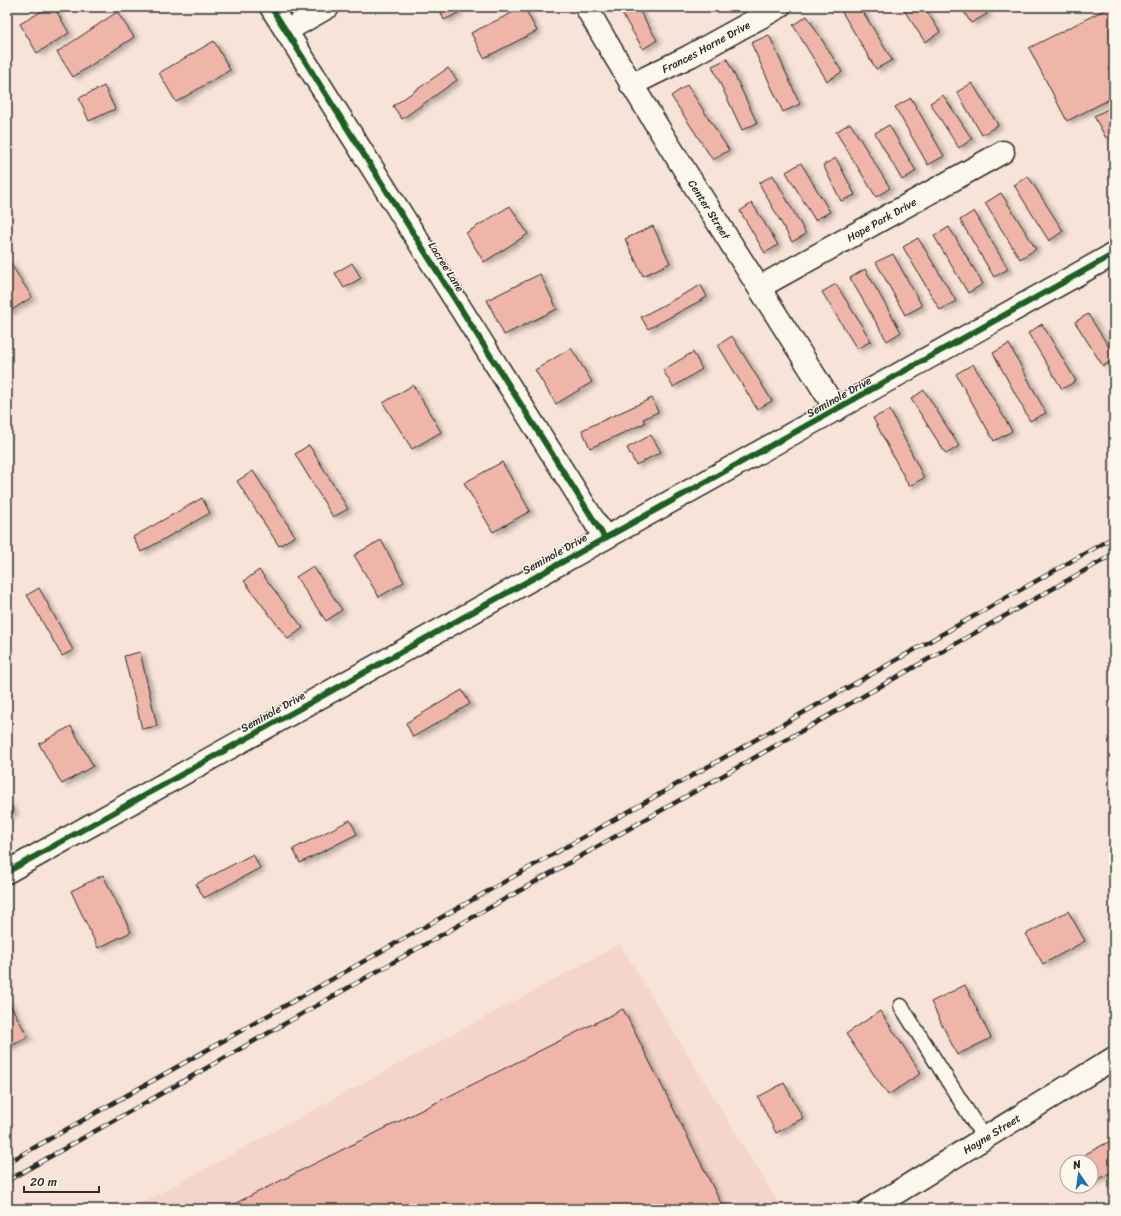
<svg xmlns="http://www.w3.org/2000/svg" width="1121" height="1216" viewBox="0 0 1121 1216" font-family="Sriracha,sans-serif">
  <defs>
    <filter id="shadow"><feDropShadow dx="4.5" dy="2.5" stdDeviation="2" flood-color="#0004"/></filter>
  </defs>
  <rect width="100%" height="100%" fill="#f7e3d8"/>
  <filter id="ink" filterUnits="userSpaceOnUse"><feTurbulence type="fractalNoise" baseFrequency=".025" numOctaves="2"/><feDisplacementMap in="SourceGraphic" scale="8" xChannelSelector="R" yChannelSelector="G"/><feConvolveMatrix kernelMatrix="1 2 1 2 8 2 1 2 1" color-interpolation-filters="sRGB"/></filter>
  <g filter="url(#ink)">
    <polygon fill="#f5d5ca" points="620,944 782,1209 131,1209"/>
    <g fill="#efb5a9" stroke="#2b2b2b" filter="url(#shadow)">
      <polygon points="49,7 54,7 69,33 37,53 20,24"/>
      <polygon points="439,7 456,7 458,13 444,20"/>
      <polygon points="524,7 537,31 484,58 471,33"/>
      <polygon points="618,7 637,7 657,40 643,49"/>
      <polygon points="839,7 860,7 892,60 876,69"/>
      <polygon points="902,7 924,7 940,32 925,42"/>
      <polygon points="961,7 983,7 987,14 971,23"/>
      <polygon points="1110,7 1114,7 1114,97 1067,121 1029,48"/>
      <polygon points="117,12 134,37 73,77 57,52"/>
      <polygon points="807,16 842,72 827,81 793,25"/>
      <polygon points="769,35 800,104 783,112 751,43"/>
      <polygon points="214,41 230,70 176,102 159,73"/>
      <polygon points="727,59 757,123 742,130 712,66"/>
      <polygon points="448,68 457,80 402,119 393,106"/>
      <polygon points="972,83 998,125 982,135 957,92"/>
      <polygon points="687,85 729,150 713,160 671,96"/>
      <polygon points="104,86 115,109 89,121 79,98"/>
      <polygon points="943,95 972,139 959,148 930,103"/>
      <polygon points="911,98 944,156 928,165 895,107"/>
      <polygon points="1114,106 1114,133 1106,138 1094,116"/>
      <polygon points="850,123 890,188 876,197 836,132"/>
      <polygon points="889,125 916,171 902,180 875,133"/>
      <polygon points="836,158 855,195 841,201 823,165"/>
      <polygon points="801,163 830,212 815,220 786,172"/>
      <polygon points="773,175 806,234 792,242 759,183"/>
      <polygon points="1028,176 1063,231 1049,241 1014,185"/>
      <polygon points="1001,193 1036,249 1020,259 985,203"/>
      <polygon points="752,203 778,245 765,253 740,211"/>
      <polygon points="510,206 528,234 484,262 466,233"/>
      <polygon points="974,211 1008,269 994,277 960,220"/>
      <polygon points="653,226 670,263 643,276 625,239"/>
      <polygon points="949,227 983,284 968,293 934,236"/>
      <polygon points="918,238 956,301 940,310 903,247"/>
      <polygon points="893,254 922,306 905,315 876,262"/>
      <polygon points="9,261 32,297 7,313 7,263"/>
      <polygon points="352,263 361,278 344,288 335,273"/>
      <polygon points="865,269 901,332 887,341 850,278"/>
      <polygon points="540,274 557,309 504,335 487,300"/>
      <polygon points="836,284 871,341 857,349 822,292"/>
      <polygon points="701,285 707,297 648,329 641,317"/>
      <polygon points="1088,314 1114,355 1114,359 1103,366 1075,322"/>
      <polygon points="1042,324 1076,381 1062,389 1028,333"/>
      <polygon points="732,336 772,401 757,409 718,345"/>
      <polygon points="1009,344 1046,413 1030,421 993,353"/>
      <polygon points="571,348 592,382 556,404 535,370"/>
      <polygon points="693,352 702,369 673,387 663,370"/>
      <polygon points="973,364 1012,431 994,441 956,374"/>
      <polygon points="413,385 441,432 412,449 383,403"/>
      <polygon points="924,390 959,446 946,454 911,399"/>
      <polygon points="652,398 658,412 643,419 645,423 590,448 582,430"/>
      <polygon points="890,410 924,478 909,486 873,418"/>
      <polygon points="651,435 661,452 636,465 627,448"/>
      <polygon points="309,445 348,509 333,517 295,454"/>
      <polygon points="502,462 530,511 493,532 464,483"/>
      <polygon points="253,471 295,536 279,546 237,481"/>
      <polygon points="202,498 210,513 141,552 133,537"/>
      <polygon points="381,540 404,582 379,597 354,555"/>
      <polygon points="313,566 342,610 326,621 296,577"/>
      <polygon points="259,570 303,628 288,639 244,581"/>
      <polygon points="39,588 73,650 62,656 27,595"/>
      <polygon points="140,652 157,726 142,729 124,656"/>
      <polygon points="462,690 470,704 413,737 406,723"/>
      <polygon points="71,726 93,766 62,784 39,744"/>
      <polygon points="7,801 14,812 7,816"/>
      <polygon points="350,820 357,834 300,863 293,849"/>
      <polygon points="253,854 260,868 204,898 196,884"/>
      <polygon points="103,875 131,932 98,948 71,891"/>
      <polygon points="1068,911 1085,941 1043,964 1026,934"/>
      <polygon points="965,985 991,1038 957,1055 931,1002"/>
      <polygon points="7,999 28,1037 7,1048"/>
      <polygon points="623,1009 724,1209 224,1209"/>
      <polygon points="880,1011 921,1073 888,1095 846,1034"/>
      <polygon points="784,1083 803,1118 776,1133 758,1097"/>
      <polygon points="1114,1139 1114,1171 1091,1183 1091,1162 1075,1162 1074,1160"/>
    </g>
    <g fill="none" stroke-linecap="round" stroke-linejoin="round">
      <defs>
        <polyline id="service" points="901,1006 984,1138"/>
        <g id="minor">
          <polyline points="271,7 605,538"/>
          <path id="s1" d="M586,7c79,137 167,269 250,403"/>
          <polyline points="286,31 328,7"/>
          <path id="s2" d="M631,85l59,-29 89,-49"/>
          <path id="s3" d="M760,287l243,-135"/>
          <polyline points="7,872 1114,254"/>
        </g>
        <g id="tertiary">
          <path id="s4" d="M870,1209l244,-151"/>
        </g>
      </defs>
      <use href="#service" stroke="#2b2b2b" stroke-width="17"/>
      <use href="#minor" stroke="#2b2b2b" stroke-width="25"/>
      <use href="#tertiary" stroke="#2b2b2b" stroke-width="25"/>
      <use href="#service" stroke="#fbf7ec" stroke-width="14"/>
      <use href="#minor" stroke="#fbf7ec" stroke-width="22"/>
      <use href="#tertiary" stroke="#fbf7ec" stroke-width="22"/>
      <defs>
        <g id="rail">
          <polyline points="7,1163 1114,537"/>
          <polyline points="7,1181 1114,554"/>
        </g>
      </defs>
      <use href="#rail" stroke="#2b2b2b" stroke-width="4.5"/>
      <use href="#rail" stroke="#fbf7ec" stroke-width="3" stroke-dasharray="9" stroke-linecap="butt"/>
      <defs>
        <g id="cycleway">
          <polyline points="271,7 605,538"/>
          <polyline points="7,872 1114,254"/>
        </g>
      </defs>
      <use href="#cycleway" stroke="#fbf7ec" stroke-width="8"/>
      <use href="#cycleway" stroke="#1b5e20" stroke-width="6"/>
    </g>
  </g>
  <g text-anchor="middle" dominant-baseline="central" stroke-width="3" stroke-linejoin="round" paint-order="stroke">
    <g font-size="11" fill="#2b2b2b" stroke="#fbf7ec">
      <text stroke="none"><textPath href="#s2" startOffset="84">Frances Horne Drive</textPath></text>
      <text stroke="none"><textPath href="#s1" startOffset="237">Center Street</textPath></text>
      <text stroke="none"><textPath href="#s3" startOffset="139">Hope Park Drive</textPath></text>
      <text transform="translate(446 267) rotate(58)">Lacree Lane</text>
      <text transform="translate(839 397) rotate(-29)">Seminole Drive</text>
      <text transform="translate(555 554) rotate(-29)">Seminole Drive</text>
      <text transform="translate(273 712) rotate(-29)">Seminole Drive</text>
      <text stroke="none"><textPath href="#s4" startOffset="143">Hayne Street</textPath></text>
    </g>
  </g>
  <rect width="1121" height="1216" fill="none" stroke="#fbf7ec" stroke-width="24"/>
  <rect x="12" y="12" width="1097" height="1192" fill="none" stroke="#2b2b2b" stroke-width="1.5" filter="url(#ink)"/>
  <g transform="translate(1079 1174) rotate(347)"><circle r="19" fill="#fbf7ec" stroke="#a8a59f"/>
  <path d="M0-3L7 15L0 10L-7 15Z" fill="#1f6fb2"/>
  <text y="-6" font-size="11" font-weight="bold" text-anchor="middle" fill="#2b2b2b">N</text>
  </g>
  <path d="M24 1186v6h75v-6" fill="none" stroke="#2b2b2b" stroke-width="2"/>
  <text x="30" y="1186" font-size="12" fill="#2b2b2b" stroke="#fbf7ec" stroke-width="3" paint-order="stroke">20 m</text>
</svg>
